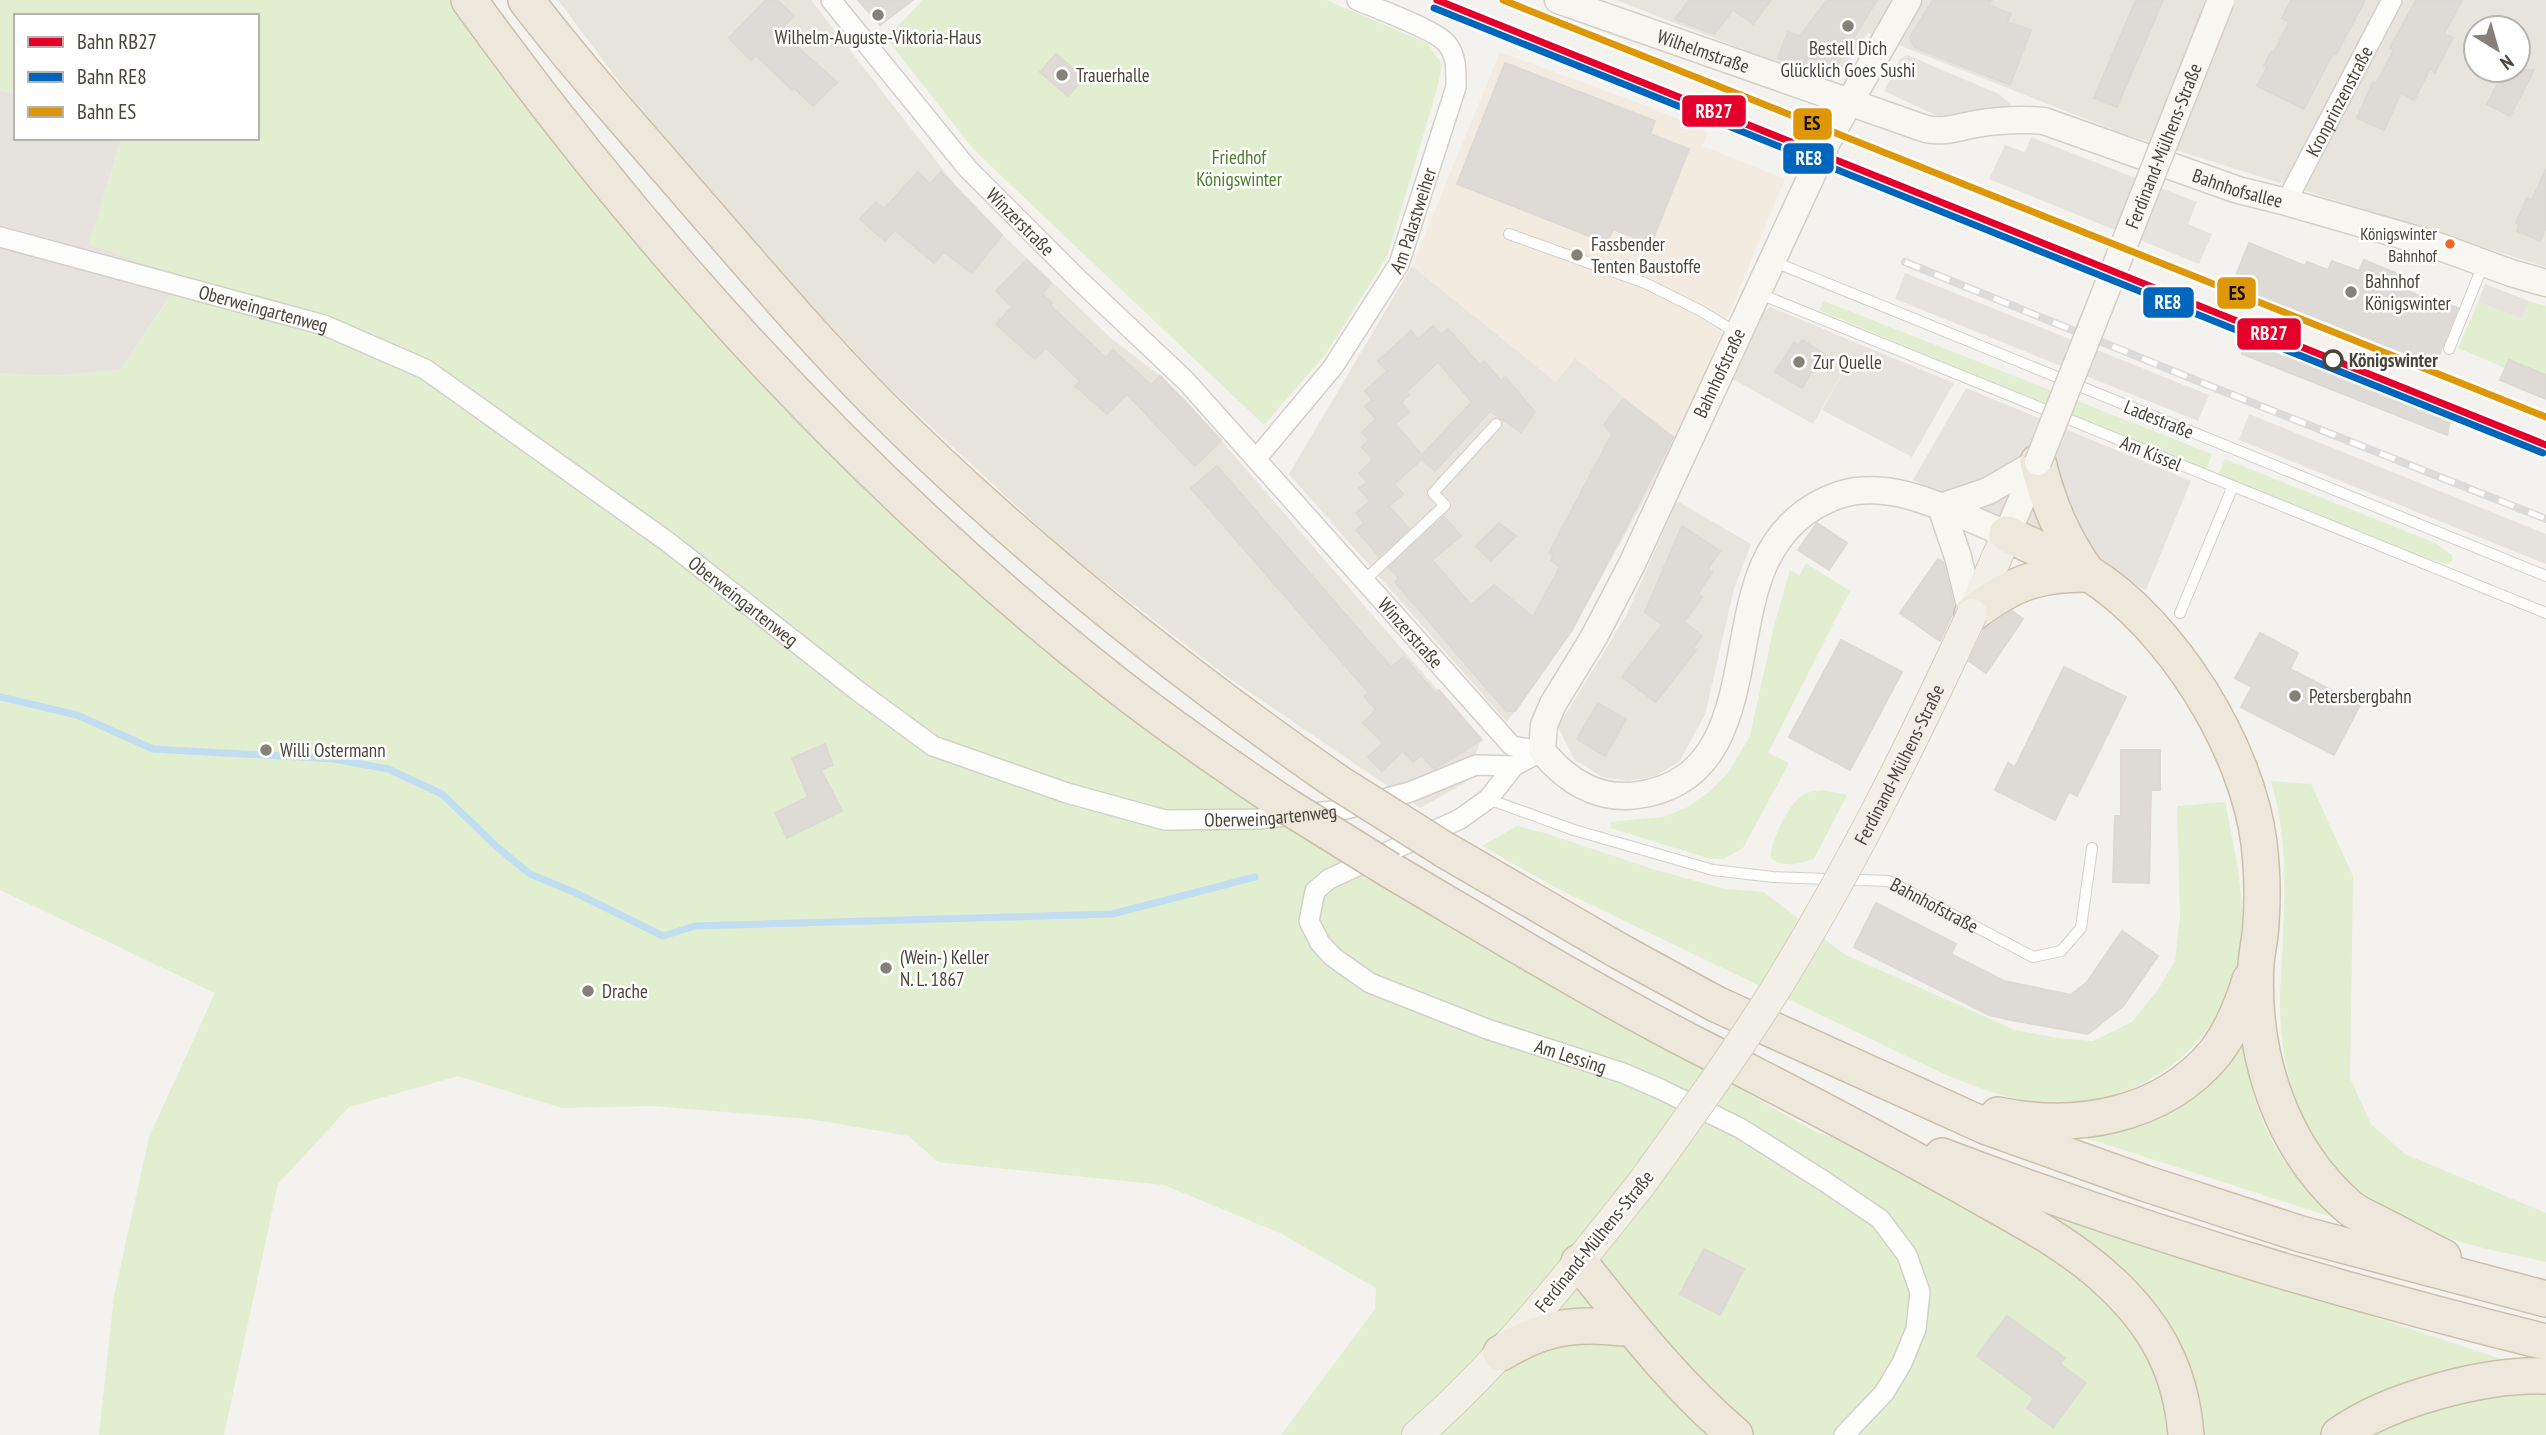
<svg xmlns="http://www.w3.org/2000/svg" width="2546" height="1435" viewBox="0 0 2546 1435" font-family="'PT Sans Narrow',sans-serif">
  <rect width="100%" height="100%" fill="#f4f2ee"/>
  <g fill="#e7e4dc" fill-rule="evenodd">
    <polygon points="558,0 811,0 955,185 988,221 1112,339 1158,374 1185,399 1481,740 1465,783 1420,808 1226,676 1066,552 884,383 797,290 729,214 626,91"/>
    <path d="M1616,0h930v267l-427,-135 -251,-99 -36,51zM2476,28h42v42h-42z"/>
    <polygon points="1412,266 1556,382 1575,358 1677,439 1587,604 1507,722 1289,474"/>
    <polygon points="1770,307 1859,344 1813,424 1731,378 1762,313"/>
    <polygon points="1677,501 1751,544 1734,589 1705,715 1679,762 1655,776 1628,781 1602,777 1574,759 1558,727 1626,616"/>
  </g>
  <polygon fill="#f3ebdf" points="1500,52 1639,103 1708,132 1702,146 1785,179 1677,439 1575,358 1556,382 1412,266"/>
  <g fill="#e1eecf">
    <polygon points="0,0 452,0 683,289 1262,810 1368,879 1816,1132 2513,1363 2546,1385 2546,1435 1281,1435 1375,1309 1376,1288 1280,1233 1164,1185 938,1162 909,1136 809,1119 654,1106 562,1108 458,1076 349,1107 278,1184 224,1435 99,1435 114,1296 149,1137 215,993 0,890 0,373 49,376 120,370 183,278 88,244 121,138 257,138 257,16 16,16 16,94 0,90"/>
    <polygon points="923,0 1326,0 1427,43 1442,64 1437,89 1387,257 1325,355 1264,425 974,150 886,38"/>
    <polygon points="1824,301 2212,454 2206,471 1819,310"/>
    <polygon points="2529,301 2546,306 2546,375 2505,368 2458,348 2478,302 2522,319"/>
    <polygon points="2225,459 2435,543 2452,555 2453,560 2449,564 2429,559 2218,475"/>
    <polygon points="1806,563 1850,591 1768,753 1789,763 1743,848 1723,859 1710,859 1611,828 1610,822 1663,817 1688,807 1709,792 1728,773 1750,736 1774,626 1790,570 1800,575"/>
    <path d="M2271,781l40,3 42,92 -3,202 21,46 34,30 141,59v49c-32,-8 -66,-13 -98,-24 -49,-16 -98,-47 -129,-89 -28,-39 -40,-105 -39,-152 3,-73 12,-145 -9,-216z"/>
    <path d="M1822,790l25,5 -33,64c-16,4 -30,10 -43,-1 -2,-14 17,-52 29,-61 6,-5 14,-6 22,-7z"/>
    <path d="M2225,802c10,51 23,101 14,153 -15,95 -110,160 -204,147 -32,-4 -61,-16 -91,-28l-386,-185 -76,-43 35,-20 28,7 111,37 69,19 39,3 80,62 171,76 42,8 36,3 39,-19 25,-31 18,-30 5,-44 -3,-111z"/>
    <path d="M2246,1025c-1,77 26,142 91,188l-2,5 -255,-82z"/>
  </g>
  <g fill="#e6e3df">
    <polygon points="1907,55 1999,94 2012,106 1944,119 1884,91 1900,59"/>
    <polygon points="0,90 16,94 16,138 121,138 89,244 183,277 120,370 49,376 0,373"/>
    <polygon points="2031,137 2197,202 2188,224 2212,234 2199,264 1989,179 2005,145 2025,152"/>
    <polygon points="1905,273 2209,395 2198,421 1895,299"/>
    <polygon points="2485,284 2529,301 2522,319 2478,302"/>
    <polygon points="1859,344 1954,383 1912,457 1822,410"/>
    <polygon points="1966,388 2191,481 2146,590 1913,480"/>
    <polygon points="2249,414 2546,534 2546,564 2239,440"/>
  </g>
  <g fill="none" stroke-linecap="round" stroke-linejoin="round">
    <polyline stroke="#c0ddf1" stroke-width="7" points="0,697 77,715 153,749 334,759 388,769 442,794 497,847 530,874 576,893 663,936 695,926 1112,914 1255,877"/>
  </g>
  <g fill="#dedbd6" stroke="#dcd9d4" stroke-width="2" fill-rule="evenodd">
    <polygon points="766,0 777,0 794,16 779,31 837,82 813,106 794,88 792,90 756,55 751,60 729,38"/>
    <polygon points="858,0 913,0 880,25"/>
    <polygon points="1689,0 1771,0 1753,24 1733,10 1714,34 1675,19"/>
    <polygon points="1827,0 1877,0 1829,78 1778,58 1788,32 1800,36"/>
    <polygon points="1933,0 1992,0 1989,5 2011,14 2007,22 2031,30 2010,85 1914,47 1910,37"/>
    <polygon points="2136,0 2163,0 2117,107 2094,98"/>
    <polygon points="2291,0 2365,0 2336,55 2333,53 2304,109 2257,86 2267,67 2264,66 2271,52 2274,52 2289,22 2282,18"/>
    <polygon points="2416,0 2462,0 2444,34 2453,38 2435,72 2430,69 2414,100 2401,93 2384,130 2357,118 2373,82 2376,84 2394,50 2390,48"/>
    <polygon points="1056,54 1084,78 1068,96 1040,72"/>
    <polygon points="1505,63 1655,121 1650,134 1689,149 1651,244 1613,229 1607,243 1457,184"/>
    <polygon points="2505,70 2534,70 2510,116 2487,104"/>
    <polygon points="2546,169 2546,227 2540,241 2517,231 2519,225 2516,223 2527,198 2532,200"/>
    <polygon points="918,172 930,184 941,172 1002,235 972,273 944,252 934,263 895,230 885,241 860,219 876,202 884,209"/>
    <polygon points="2249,243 2305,266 2307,262 2328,270 2332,261 2359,271 2364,260 2398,274 2393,285 2437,303 2438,300 2458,308 2433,370 2230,290"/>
    <polygon points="1027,260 1051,283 1042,294 1052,303 1050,305 1106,358 1113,350 1151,385 1160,376 1221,440 1195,466 1127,394 1107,414 1075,386 1080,381 1046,348 1035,359 996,324 1012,307 996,291"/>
    <path d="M1433,326l8,9 7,-6 32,36 4,-4 17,20 4,-4 30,35 -14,20 -31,-21 -55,60 -13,-12 -28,25 9,10 -14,12 20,23 -30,27 -23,-26 8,-7 -8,-10 14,-12 -11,-13 8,-6 -8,-9 14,-13 -11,-13 7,-7 -7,-8 14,-13 -11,-13 7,-6 -7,-9 22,-20 -9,-10 33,-30 7,8zM1438,362l34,40 -50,53 -27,-31 14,-12 -8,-10 8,-7 -3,-3z"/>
    <polygon points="2248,337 2451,417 2447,435 2242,354"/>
    <polygon points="1802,340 1823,353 1802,388 1775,372 1794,342 1799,345"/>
    <polygon points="2509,360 2546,375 2546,399 2500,380"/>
    <polygon points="1623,399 1673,437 1572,630 1515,711 1506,711 1395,582 1399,578 1389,567 1444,517 1461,536 1432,560 1471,605 1494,585 1533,617 1560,567 1551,560 1553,555 1549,553 1612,434 1604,425"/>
    <polygon points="1217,466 1391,667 1404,657 1435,693 1439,690 1482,740 1434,769 1421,755 1413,762 1403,751 1382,771 1368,757 1383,743 1363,723 1376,710 1364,696 1369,693 1191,488"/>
    <polygon points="1499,523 1516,536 1491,561 1476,546"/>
    <polygon points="1817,523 1847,543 1829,570 1798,550"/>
    <polygon points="1682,526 1720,551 1708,569 1712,572 1698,594 1702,597 1684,622 1702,636 1693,648 1696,650 1656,702 1622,677 1662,625 1645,612"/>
    <polygon points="1938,559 1943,562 1954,606 1952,615 1940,641 1900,613"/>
    <polygon points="2012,611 2023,619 1986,673 1969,661 1984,630"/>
    <polygon points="2260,633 2298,653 2290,669 2360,705 2334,755 2241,707 2252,687 2235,678"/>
    <polygon points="1841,640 1902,672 1850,770 1789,737"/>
    <polygon points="2064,667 2126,697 2077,796 2069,792 2055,820 1995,790 2008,763 2015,767"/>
    <polygon points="1598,703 1626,719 1605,756 1577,739"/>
    <polygon points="825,744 833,765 821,770 842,811 787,838 775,813 808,797 792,758"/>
    <polygon points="2121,750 2160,750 2160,790 2151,790 2149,883 2113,882 2115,816 2121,816"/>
    <polygon points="1876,903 1956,944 1951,954 2004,981 2071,995 2087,982 2122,931 2158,956 2123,1006 2088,1034 2011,1020 1989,1015 1854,947"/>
    <polygon points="1704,1249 1744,1269 1720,1315 1680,1294"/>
    <polygon points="2007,1316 2065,1358 2060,1364 2086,1383 2053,1427 2027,1408 2034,1398 1977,1356"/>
  </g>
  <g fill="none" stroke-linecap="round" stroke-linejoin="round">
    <defs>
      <g id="lane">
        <polyline points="1509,234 1645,283 1701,311 1737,333"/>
        <polyline points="1772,261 2546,576"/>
        <polyline points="1760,294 2546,613"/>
        <polyline points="2449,349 2483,265"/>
        <polyline points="1365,580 1445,505 1433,493 1496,424"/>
        <polyline points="2180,613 2233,486"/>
        <path id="s1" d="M1488,799l86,31 139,40 60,7 116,4 144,76 28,-6 20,-23 11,-80"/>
      </g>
      <g id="street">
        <path id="s2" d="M831,0l137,169 110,110 108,102 326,365 30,5"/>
        <path id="s3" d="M2286,202l106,-202"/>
        <path id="s4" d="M0,237l324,88 101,44 243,173 190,149 75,55 134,47 98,27 93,-1 84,-9 68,-18 66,-27 38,1"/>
        <path id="s5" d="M1257,458l76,-91 66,-103 57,-177c0,-15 1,-31 -9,-43 -10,-14 -72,-36 -90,-44"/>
        <path id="s6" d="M1542,751l-28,15 -26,33 -28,20 -131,60 -14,12 -6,30 11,22 13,14 37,26 117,46 136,44 35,15 82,40 84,53 56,38 27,36 13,37 -4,37 -14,34 -18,30 -40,42"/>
      </g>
      <g id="secondary">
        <path id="s7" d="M1558,0l368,129c18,4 33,-2 50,-5 24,-4 45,-5 68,-3l194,69 48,12 146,42 79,29 35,10"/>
        <path d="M1908,0l-80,140 -197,426 -37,71 -41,67 -9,21 -2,26c25,30 55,50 96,44 114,-16 91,-151 126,-230 15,-34 40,-58 75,-70 56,-18 118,20 168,39l31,-72"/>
        <polyline points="1941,507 1958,557 1972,614"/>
        <polyline points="1941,507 1988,491 2038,462"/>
      </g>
      <g id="primary">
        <polyline points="1972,614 2007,534"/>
        <path d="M1417,1435c85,-74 155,-164 225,-252"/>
      </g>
      <g id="highway">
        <path d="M469,0c183,254 398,488 644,682 55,43 112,82 169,121"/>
        <path d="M526,0c52,68 109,131 165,196 61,70 121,141 186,207 141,141 296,265 460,379"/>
        <path d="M2038,462c10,42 25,76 50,112"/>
        <path d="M2007,534c26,13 55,24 81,39 83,51 159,174 171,270 3,26 4,53 2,79 0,14 -4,28 -5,42 -5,90 24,183 93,243 8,7 19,11 28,16 22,11 44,23 66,34"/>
        <path d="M1972,614c41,-31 65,-40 116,-40"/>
        <polyline points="1445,850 1619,951 1716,1004 1985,1126 2144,1183 2301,1234 2546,1299"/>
        <path d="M1390,870c102,60 203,122 308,176 89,45 176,91 262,139 52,30 107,56 151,98 46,43 70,89 75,152"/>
        <path d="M1998,1115c77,16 164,2 217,-62 17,-22 27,-47 35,-73"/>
        <path d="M1942,1156c197,75 400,136 604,186"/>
        <path d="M1579,1262c49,61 96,122 156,173"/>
        <path d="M1501,1353c41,-25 72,-31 120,-25"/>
        <path d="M2339,1435c50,-36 146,-61 207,-59"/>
      </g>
    </defs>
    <use href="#lane" stroke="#d2d0cb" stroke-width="12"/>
    <use href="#street" stroke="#d2d0cb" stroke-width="22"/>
    <use href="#secondary" stroke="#d3cfc5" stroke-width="29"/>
    <use href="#primary" stroke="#d6cebb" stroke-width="32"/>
    <use href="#highway" stroke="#ccbfa9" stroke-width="38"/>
    <use href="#lane" stroke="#fdfdfc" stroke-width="10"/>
    <use href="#street" stroke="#fdfdfc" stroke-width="19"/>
    <use href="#secondary" stroke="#f7f6f1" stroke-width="26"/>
    <use href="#primary" stroke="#f2efe6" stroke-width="30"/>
    <use href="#highway" stroke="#ede8db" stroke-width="35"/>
    <defs>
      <polyline id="rail" points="1905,262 2215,388 2546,519"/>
    </defs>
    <use href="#rail" stroke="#dbdbda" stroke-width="8"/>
    <use href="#rail" stroke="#fff" stroke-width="5" stroke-dasharray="16" stroke-linecap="butt"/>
    <defs>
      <g id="secondary-bridge">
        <path id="s8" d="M2038,462l183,-462"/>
      </g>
      <g id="primary-bridge">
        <path id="s9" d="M1642,1183c44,-61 89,-123 130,-188 76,-122 140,-251 200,-381"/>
      </g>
      <g id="highway-bridge">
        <polyline points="1337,782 1445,850"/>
        <polyline points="1282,803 1390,870"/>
      </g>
    </defs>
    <use href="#secondary-bridge" stroke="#d3cfc5" stroke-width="29" stroke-linecap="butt"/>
    <use href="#primary-bridge" stroke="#d6cebb" stroke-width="32" stroke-linecap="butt"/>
    <use href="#highway-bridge" stroke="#ccbfa9" stroke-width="38" stroke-linecap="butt"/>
    <use href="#secondary-bridge" stroke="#f7f6f1" stroke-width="26"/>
    <use href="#primary-bridge" stroke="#f2efe6" stroke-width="30"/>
    <use href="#highway-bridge" stroke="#ede8db" stroke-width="35"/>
    <defs>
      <polyline id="rail-1" points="1437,0 2546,445"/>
      <polyline id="rail-2" points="1434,8 2543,453"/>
      <polyline id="rail-3" points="1503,0 2546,417"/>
    </defs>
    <use href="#rail-1" stroke="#fff" stroke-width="12"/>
    <use href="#rail-2" stroke="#fff" stroke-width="12"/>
    <use href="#rail-3" stroke="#fff" stroke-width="12"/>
    <use href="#rail-1" stroke="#e4002b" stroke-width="7"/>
    <use href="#rail-2" stroke="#0065bd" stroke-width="7"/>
    <use href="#rail-3" stroke="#dd9709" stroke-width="7"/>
  </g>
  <g fill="#868178" stroke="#fff" stroke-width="2.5">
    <circle cx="878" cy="15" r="7"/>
    <circle cx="1848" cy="26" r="7"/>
    <circle cx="1062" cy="75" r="7"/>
    <circle cx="1577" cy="255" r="7"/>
    <circle cx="2351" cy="292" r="7"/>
    <circle cx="1799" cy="362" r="7"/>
    <circle cx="2295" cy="696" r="7"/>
    <circle cx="266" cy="750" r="7"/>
    <circle cx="886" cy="968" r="7"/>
    <circle cx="588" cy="991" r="7"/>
  </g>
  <circle fill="#f26522" stroke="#fff" stroke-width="2.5" cx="2450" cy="244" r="6"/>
  <circle fill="#fff" stroke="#4b4439" stroke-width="3.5" cx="2333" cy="360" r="9"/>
  <g text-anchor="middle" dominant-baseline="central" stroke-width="5" stroke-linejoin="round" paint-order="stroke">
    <g font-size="17" fill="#4b4439" stroke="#fff" text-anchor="end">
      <text x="2437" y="234">Königswinter<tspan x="2437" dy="22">Bahnhof</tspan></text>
    </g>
    <g font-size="19" fill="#4b4439" stroke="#fff" text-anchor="start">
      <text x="878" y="37" text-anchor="middle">Wilhelm-Auguste-Viktoria-Haus</text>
      <text x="1848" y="48" text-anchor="middle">Bestell Dich<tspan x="1848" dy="22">Glücklich Goes Sushi</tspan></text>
      <text x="1076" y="75">Trauerhalle</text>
      <text x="1591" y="244">Fassbender<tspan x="1591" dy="22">Tenten Baustoffe</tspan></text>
      <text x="2365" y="281">Bahnhof<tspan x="2365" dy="22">Königswinter</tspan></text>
      <text x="1813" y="362">Zur Quelle</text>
      <text x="2309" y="696">Petersbergbahn</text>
      <text x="280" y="750">Willi Ostermann</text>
      <text x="900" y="957">(Wein-) Keller<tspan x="900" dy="22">N. L. 1867</tspan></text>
      <text x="602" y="991">Drache</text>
    </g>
    <g font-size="19" fill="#4b4439" stroke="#fff">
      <text stroke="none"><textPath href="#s7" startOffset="154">Wilhelmstraße</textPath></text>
      <text stroke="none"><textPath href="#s3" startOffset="114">Kronprinzenstraße</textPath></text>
      <text stroke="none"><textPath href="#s8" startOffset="340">Ferdinand-Mülhens-Straße</textPath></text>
      <text stroke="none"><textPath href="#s7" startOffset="714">Bahnhofsallee</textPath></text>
      <text stroke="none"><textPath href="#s5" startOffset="287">Am Palastweiher</textPath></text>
      <text stroke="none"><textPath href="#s2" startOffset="292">Winzerstraße</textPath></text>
      <text stroke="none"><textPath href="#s4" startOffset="273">Oberweingartenweg</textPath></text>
      <text transform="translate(1719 373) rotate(-65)">Bahnhofstraße</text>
      <text transform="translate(2159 419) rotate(22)">Ladestraße</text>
      <text transform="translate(2151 453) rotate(22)">Am Kissel</text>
      <text stroke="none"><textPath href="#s4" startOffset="840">Oberweingartenweg</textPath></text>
      <text stroke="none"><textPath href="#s2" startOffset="859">Winzerstraße</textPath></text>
      <text stroke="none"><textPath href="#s9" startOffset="492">Ferdinand-Mülhens-Straße</textPath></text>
      <text stroke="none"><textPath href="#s4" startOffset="1428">Oberweingartenweg</textPath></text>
      <text stroke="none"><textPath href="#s1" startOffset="464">Bahnhofstraße</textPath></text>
      <text stroke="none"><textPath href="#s6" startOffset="604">Am Lessing</textPath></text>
      <text transform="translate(1594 1241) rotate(-51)">Ferdinand-Mülhens-Straße</text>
    </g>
    <g font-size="19" fill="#4a7f2a" stroke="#fff">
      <text x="1239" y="157">Friedhof<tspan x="1239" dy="22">Königswinter</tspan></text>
    </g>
    <g font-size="19" font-weight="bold" fill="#4b4439" stroke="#fff" text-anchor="start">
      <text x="2349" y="360">Königswinter</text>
    </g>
  </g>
  <g stroke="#fff" stroke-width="2.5">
    <rect x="1681" y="94" width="66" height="34" rx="7" fill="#e4002b"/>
    <rect x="1792" y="107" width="41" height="34" rx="7" fill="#dd9709"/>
    <rect x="1782" y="142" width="53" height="33" rx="7" fill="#0065bd"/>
    <rect x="2216" y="276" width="41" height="34" rx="7" fill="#dd9709"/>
    <rect x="2142" y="286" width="53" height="33" rx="7" fill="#0065bd"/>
    <rect x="2236" y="317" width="66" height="34" rx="7" fill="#e4002b"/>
  </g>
  <g font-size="19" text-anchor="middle" font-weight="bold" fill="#fff">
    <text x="1714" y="118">RB27</text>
    <text x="1809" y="165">RE8</text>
    <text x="2168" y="309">RE8</text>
    <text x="2269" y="340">RB27</text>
  </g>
  <g font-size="19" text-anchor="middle" font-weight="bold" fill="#111">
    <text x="1812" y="130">ES</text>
    <text x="2237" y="300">ES</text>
  </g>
  <rect x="14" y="14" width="245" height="126" fill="#ffffff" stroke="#b7b4b0" stroke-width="2"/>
  <rect x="28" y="37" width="35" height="10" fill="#e4002b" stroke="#b7b4b0" stroke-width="2"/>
  <text x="77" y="49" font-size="21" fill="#4b4439">Bahn RB27</text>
  <rect x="28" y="72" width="35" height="10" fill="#0065bd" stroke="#b7b4b0" stroke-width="2"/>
  <text x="77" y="84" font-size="21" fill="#4b4439">Bahn RE8</text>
  <rect x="28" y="107" width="35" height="10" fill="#dd9709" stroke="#b7b4b0" stroke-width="2"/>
  <text x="77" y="119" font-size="21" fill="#4b4439">Bahn ES</text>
  <g transform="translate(2497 49) rotate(143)"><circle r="33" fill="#ffffff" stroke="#b7b4b0" stroke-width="2"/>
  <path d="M0-5L12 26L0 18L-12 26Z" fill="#868178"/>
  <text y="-10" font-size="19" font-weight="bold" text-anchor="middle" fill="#4b4439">N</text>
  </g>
</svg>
